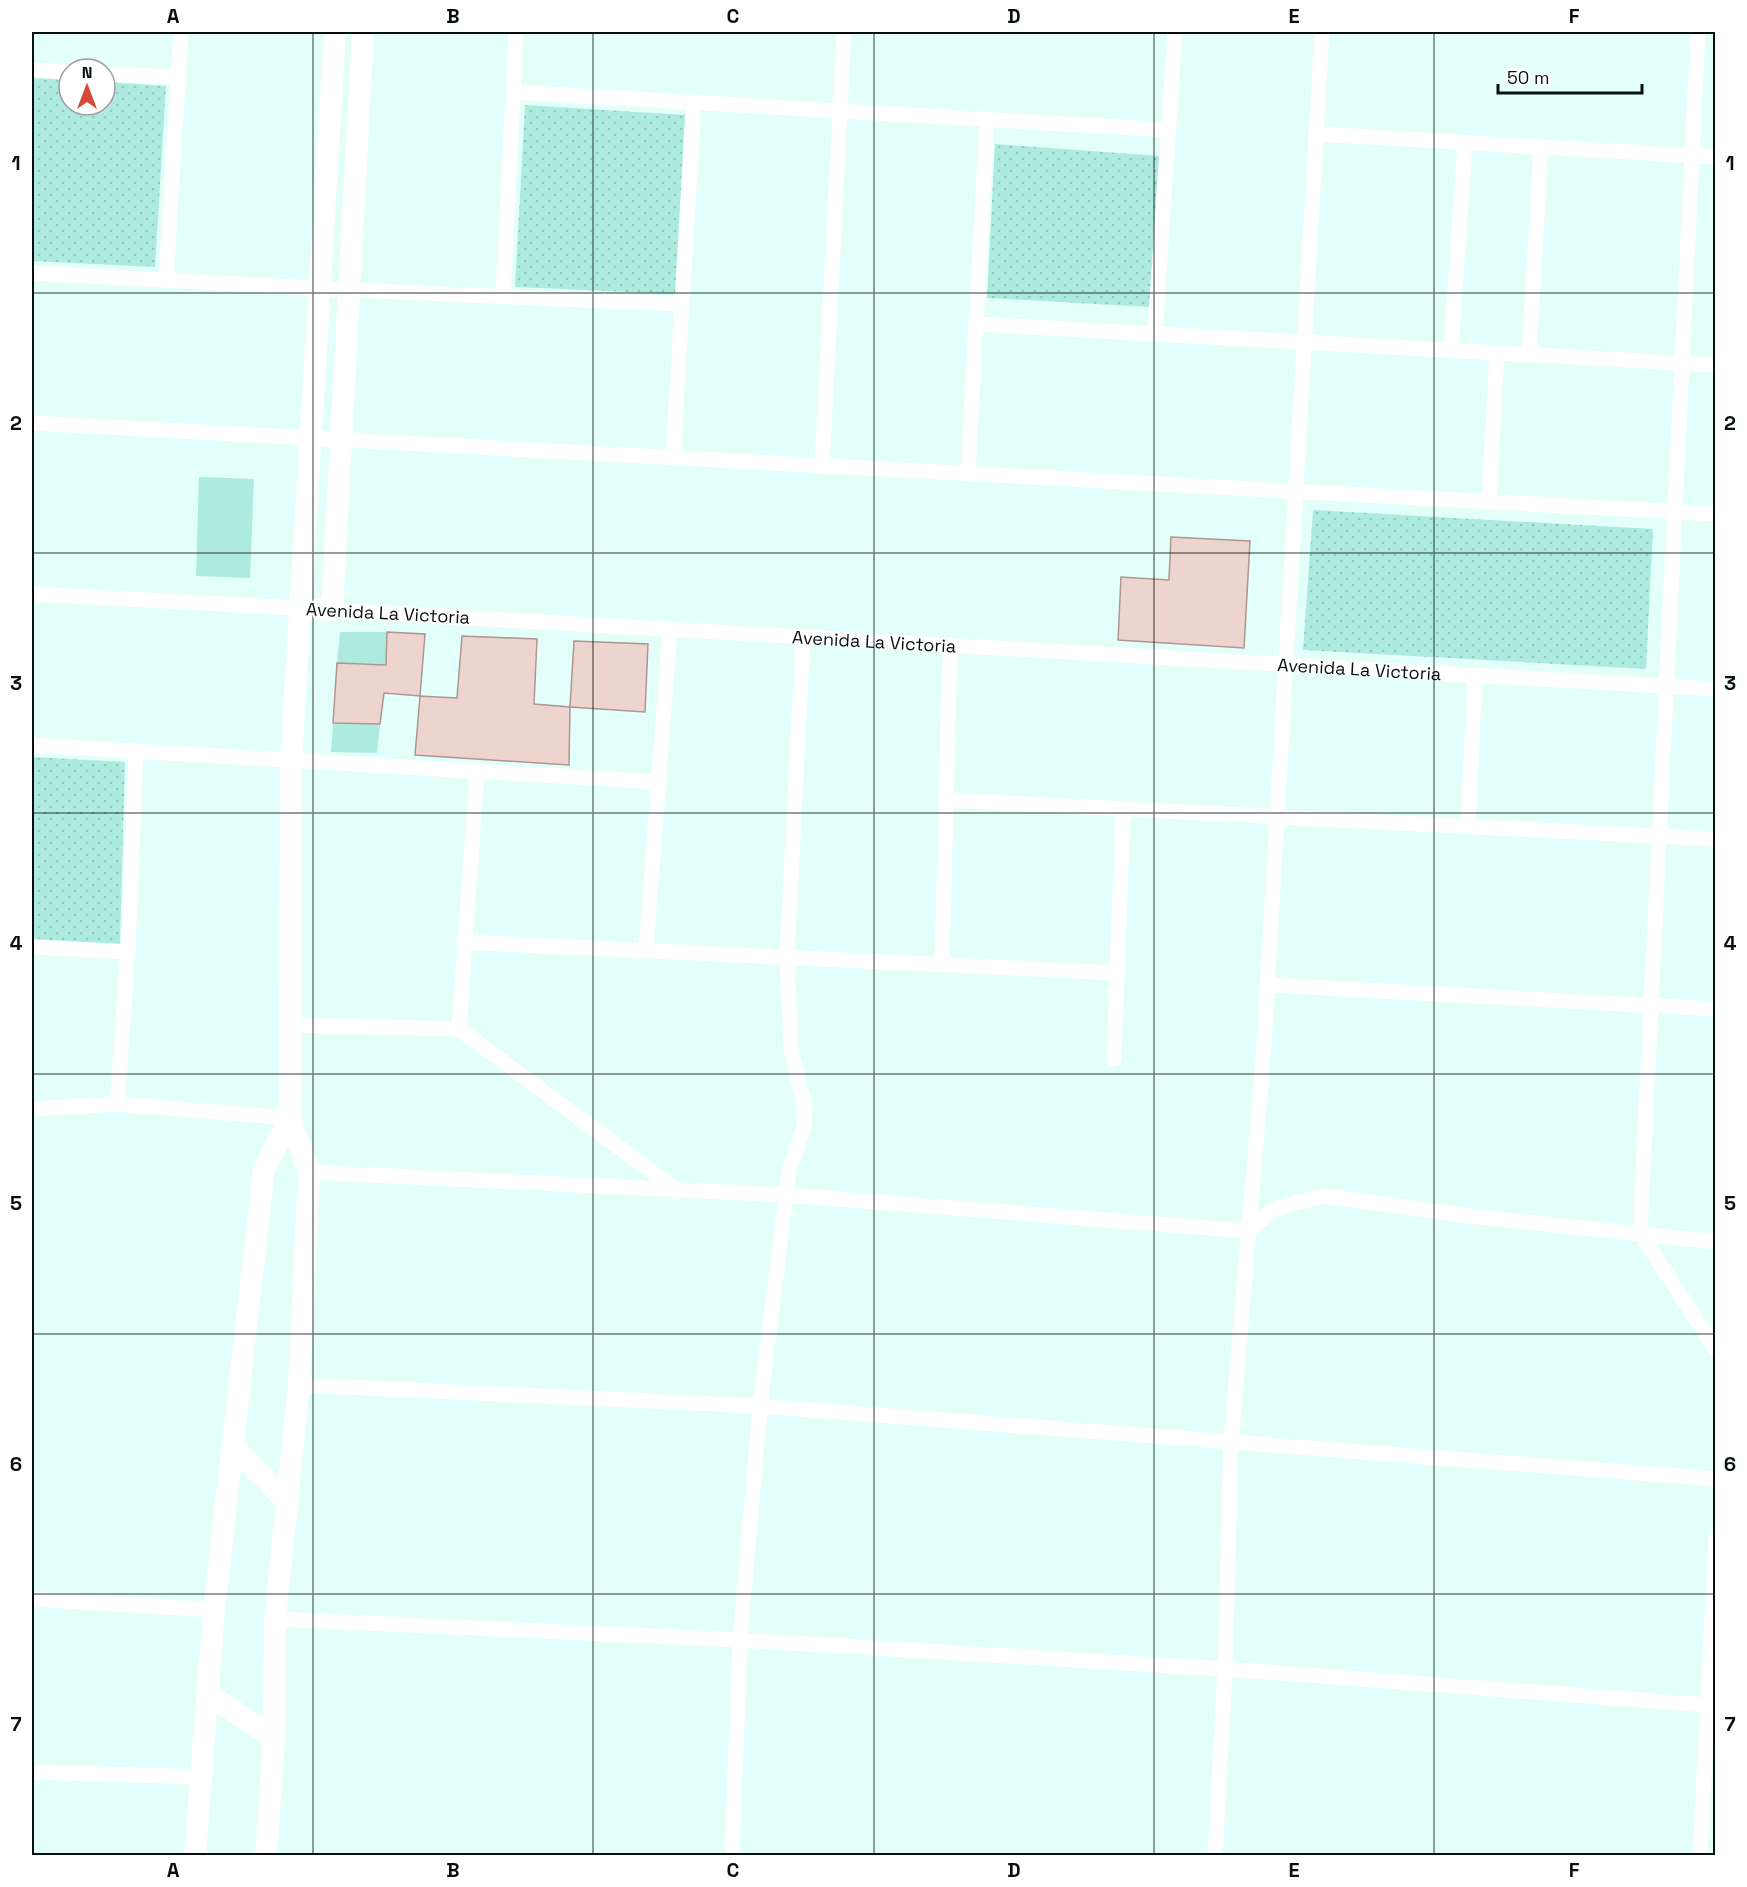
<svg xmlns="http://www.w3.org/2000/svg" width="1747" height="1887" viewBox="0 0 1747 1887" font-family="'Space Grotesk',sans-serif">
  <defs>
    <pattern id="park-dots" width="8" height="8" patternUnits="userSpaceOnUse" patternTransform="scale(1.5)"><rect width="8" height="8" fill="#adebe0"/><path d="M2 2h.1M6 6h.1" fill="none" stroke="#93c8bf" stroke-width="1.8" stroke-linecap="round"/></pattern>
  </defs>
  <rect width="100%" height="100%" fill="#e3fff9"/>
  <g fill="#adebe0">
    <polygon points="199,477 254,479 250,578 196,576"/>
    <polygon points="340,632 387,632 386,665 337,663"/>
    <polygon points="333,723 380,724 377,753 331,752"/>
  </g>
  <g fill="url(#park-dots)">
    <polygon points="32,78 69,80 69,105 105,105 105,82 166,86 155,267 32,261"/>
    <polygon points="525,105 685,115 675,294 515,287"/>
    <polygon points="995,144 1159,156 1149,307 987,298"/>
    <polygon points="1313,510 1653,529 1646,669 1303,650"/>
    <polygon points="32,757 125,762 120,944 32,939"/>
  </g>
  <g fill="#eed4cf" stroke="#ae9692" stroke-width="1.5">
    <polygon points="1171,537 1250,541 1244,648 1118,640 1121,577 1169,580"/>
    <polygon points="387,632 425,634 420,696 384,693 380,724 333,723 337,663 386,665"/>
    <polygon points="462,636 537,639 534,704 570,707 569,765 415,755 420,696 457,698"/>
    <polygon points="574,641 648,644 645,712 570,707"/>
  </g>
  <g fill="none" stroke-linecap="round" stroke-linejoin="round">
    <g stroke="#fff" stroke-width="15">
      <polyline points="1698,32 1640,1233 1715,1348"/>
      <polyline points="32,70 69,72"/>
      <polyline points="105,74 178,77"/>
      <polyline points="513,92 1169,130"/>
      <polyline points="1316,134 1716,157"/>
      <polyline points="32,273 349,290 682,304"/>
      <polyline points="166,280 181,32"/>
      <polyline points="503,296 516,32"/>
      <polyline points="976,324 1716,365"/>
      <polyline points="1155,334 1175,32"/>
      <polyline points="1451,350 1465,143"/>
      <polyline points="1529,354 1541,147"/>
      <polyline points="32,423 1716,514"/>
      <polyline points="673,458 694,102"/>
      <polyline points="822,466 844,32"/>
      <polyline points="968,473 987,119"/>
      <polyline points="1489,501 1497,353"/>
      <polyline points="32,594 298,608"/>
      <path id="s1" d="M332,610l1384,79"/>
      <polyline points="32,745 659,782"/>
      <polyline points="946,800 1716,839"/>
      <polyline points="1468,826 1475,675"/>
      <polyline points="463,942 1118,973"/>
      <polyline points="32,947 128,952"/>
      <polyline points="646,949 670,629"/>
      <polyline points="942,964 950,645"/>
      <polyline points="1268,985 1716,1009"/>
      <polyline points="290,1025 459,1029 678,1191"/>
      <polyline points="459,1029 477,772"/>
      <polyline points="1114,1059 1123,809"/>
      <polyline points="117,1104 128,952 136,752"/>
      <polyline points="32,1109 117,1104 290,1118"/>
      <polyline points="309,1172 786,1195 1248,1231 1274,1209 1323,1196 1470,1216 1716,1242"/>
      <polyline points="299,1385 760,1406 1716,1479"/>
      <polyline points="32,1599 214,1610"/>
      <polyline points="275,1619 740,1640 1225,1669 1708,1705"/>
      <polyline points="32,1772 203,1777"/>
      <polyline points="732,1856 740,1640 760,1406 789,1172 804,1127 805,1108 791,1050 787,956 803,637"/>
      <polyline points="1215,1856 1225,1669 1231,1442 1263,1061 1322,32"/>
      <polyline points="1700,1856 1716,1536"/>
    </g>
    <g stroke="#fff" stroke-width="22">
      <polyline points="298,608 332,610 363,32"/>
      <polyline points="232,1445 287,1501"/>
      <polyline points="207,1693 274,1738"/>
      <polyline points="195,1856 214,1610 264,1169 290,1118"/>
      <polyline points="266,1856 274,1738 275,1619 299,1385 309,1172 290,1118 291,761 335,32"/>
    </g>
  </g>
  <path fill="none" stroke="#07100e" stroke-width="1.5" stroke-opacity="0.55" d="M313,32v1824M593,32v1824M874,32v1824M1154,32v1824M1434,32v1824M32,293h1684M32,553h1684M32,813h1684M32,1074h1684M32,1334h1684M32,1594h1684"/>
  <g text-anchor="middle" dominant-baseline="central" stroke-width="4.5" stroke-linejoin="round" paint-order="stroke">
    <g font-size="18" fill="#07100e" stroke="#fff">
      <text transform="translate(388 613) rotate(3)">Avenida La Victoria</text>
      <text stroke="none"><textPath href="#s1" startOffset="543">Avenida La Victoria</textPath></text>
      <text stroke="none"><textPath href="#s1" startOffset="1029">Avenida La Victoria</textPath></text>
    </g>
  </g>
  <rect width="1747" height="1887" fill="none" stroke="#ffffff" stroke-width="66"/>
  <g transform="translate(87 87)"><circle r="28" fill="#ffffff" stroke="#9c9f9f" stroke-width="1.5"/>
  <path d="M0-4.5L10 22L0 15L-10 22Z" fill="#d54838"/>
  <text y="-9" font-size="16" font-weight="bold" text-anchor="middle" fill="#07100e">N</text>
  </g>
  <path d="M1498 84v9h144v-9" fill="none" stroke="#07100e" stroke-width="3"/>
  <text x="1507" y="84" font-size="18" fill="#07100e" stroke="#ffffff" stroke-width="4.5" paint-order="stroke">50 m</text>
  <rect x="33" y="33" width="1681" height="1821" fill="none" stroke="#07100e" stroke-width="2"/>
  <g font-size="20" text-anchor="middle" font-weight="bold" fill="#07100e">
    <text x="173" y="23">A</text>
    <text x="453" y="23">B</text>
    <text x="733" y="23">C</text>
    <text x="1014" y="23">D</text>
    <text x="1294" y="23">E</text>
    <text x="1574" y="23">F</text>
    <text x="16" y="170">1</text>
    <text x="1730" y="170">1</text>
    <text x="16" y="430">2</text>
    <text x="1730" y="430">2</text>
    <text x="16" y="690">3</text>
    <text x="1730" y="690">3</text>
    <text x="16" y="950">4</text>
    <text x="1730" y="950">4</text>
    <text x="16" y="1210">5</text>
    <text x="1730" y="1210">5</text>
    <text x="16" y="1471">6</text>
    <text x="1730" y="1471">6</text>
    <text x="16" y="1731">7</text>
    <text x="1730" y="1731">7</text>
    <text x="173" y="1877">A</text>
    <text x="453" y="1877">B</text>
    <text x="733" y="1877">C</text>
    <text x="1014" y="1877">D</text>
    <text x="1294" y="1877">E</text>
    <text x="1574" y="1877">F</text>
  </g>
</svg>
